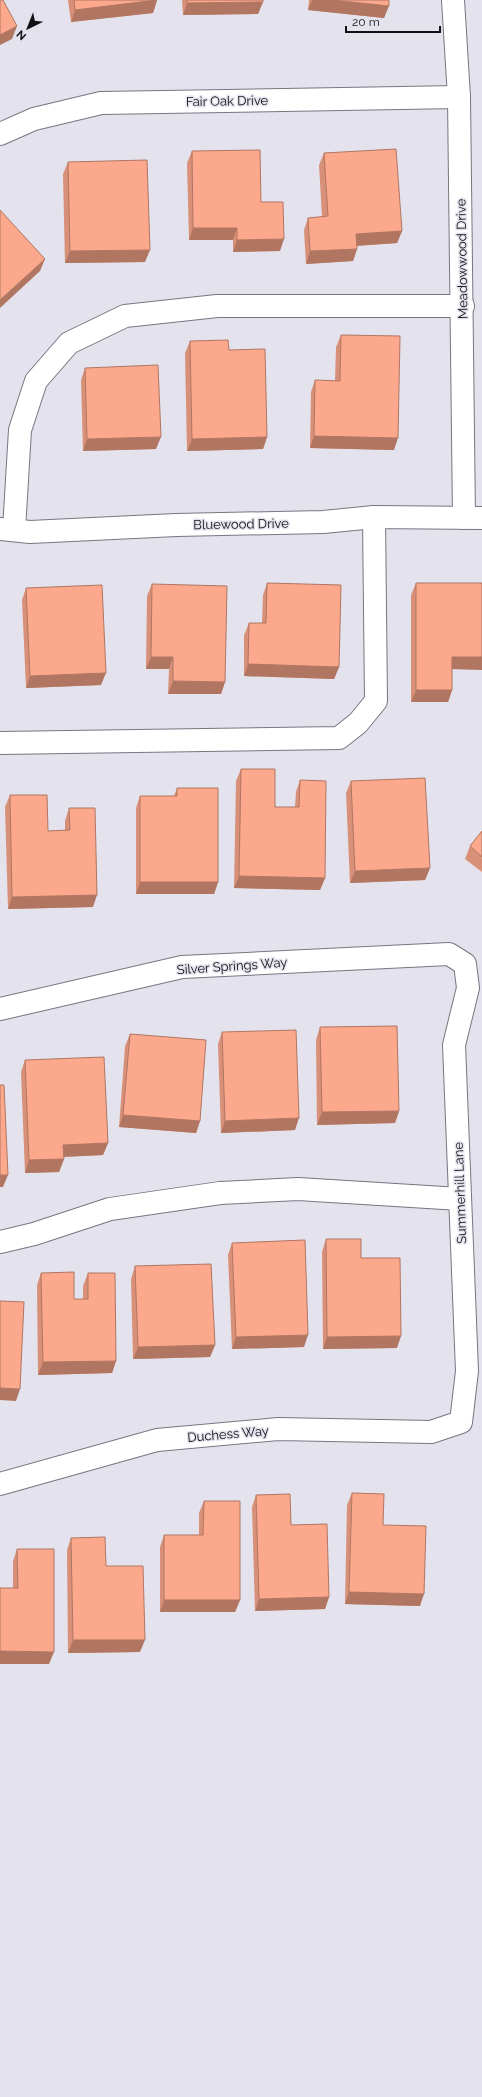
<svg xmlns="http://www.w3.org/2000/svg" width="482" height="2097" viewBox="0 0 482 2097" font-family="Raleway,sans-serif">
  <rect width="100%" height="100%" fill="#e3e2ed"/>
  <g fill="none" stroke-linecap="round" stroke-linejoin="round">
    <defs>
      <g id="minor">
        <polyline points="453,0 459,97 464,518"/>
        <polyline points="0,134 34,119 101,103 459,97"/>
        <polyline points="0,529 30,532 176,525 323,522 374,517 482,518"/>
        <polyline points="14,530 20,430 36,381 69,343 125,316 217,306 463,306"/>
        <polyline points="0,743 339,738 358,723 376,701 374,517"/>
        <polyline points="0,1009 182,967 449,954 465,964 468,988 454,1045 467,1371 461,1422 431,1432 278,1429 157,1440 0,1484"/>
        <polyline points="0,1242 34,1234 110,1209 220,1193 298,1189 460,1199"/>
      </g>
    </defs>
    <use href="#minor" stroke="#777680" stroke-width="24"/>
    <use href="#minor" stroke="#fff" stroke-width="22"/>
  </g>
  <g fill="#d99078">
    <polygon points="68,0 157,0 153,13 71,22"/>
    <polygon points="182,0 263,0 258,14 183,15"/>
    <polygon points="309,0 389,0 384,18 308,10"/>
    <polygon points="192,151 261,202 280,251 233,252 233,240 189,240 187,163"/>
    <polygon points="324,153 402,231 397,243 357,246 357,249 353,261 306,264 304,230 308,218 322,217 319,165"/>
    <polygon points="68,162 145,262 65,263 63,174"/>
    <polygon points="341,335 394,450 310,448 311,392 315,380 335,381 336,347"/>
    <polygon points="190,341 229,350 267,437 263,449 187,451 185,353"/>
    <polygon points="85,368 156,449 83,451 81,380"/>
    <polygon points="267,583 339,667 334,679 244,676 244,635 249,623 262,623 263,595"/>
    <polygon points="416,583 452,669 452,690 448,702 411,702 411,595"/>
    <polygon points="152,584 225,682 221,694 168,694 169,669 146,669 147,596"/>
    <polygon points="26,588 101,685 26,688 22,600"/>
    <polygon points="241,769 275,807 295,807 296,792 300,780 325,878 320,890 234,888 236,781"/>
    <polygon points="351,781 430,868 425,880 350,883 346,793"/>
    <polygon points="177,788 218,882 214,894 136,894 136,808 140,796 174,796"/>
    <polygon points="10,795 48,831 65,830 65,821 69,808 93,907 8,909 5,807"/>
    <polygon points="482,831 482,872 465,859 470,846"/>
    <polygon points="320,1027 399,1111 395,1123 317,1125 316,1040"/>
    <polygon points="222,1032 295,1130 221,1133 218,1044"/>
    <polygon points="130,1034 200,1121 196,1133 119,1127 125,1046"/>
    <polygon points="25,1060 108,1143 103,1155 64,1157 64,1159 59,1172 25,1173 21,1072"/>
    <polygon points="326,1239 361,1258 397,1348 323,1349 322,1252"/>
    <polygon points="232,1243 304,1347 232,1349 228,1255"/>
    <polygon points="135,1266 215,1345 210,1357 133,1359 131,1279"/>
    <polygon points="41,1273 74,1299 83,1299 83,1286 88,1273 116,1361 112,1373 38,1375 37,1285"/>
    <polygon points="352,1493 383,1525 420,1606 345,1604 347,1505"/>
    <polygon points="256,1495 291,1525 329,1597 325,1609 255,1611 252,1507"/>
    <polygon points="204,1501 240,1600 235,1612 160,1612 160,1547 164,1535 199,1535 199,1513"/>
    <polygon points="71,1538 106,1566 140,1652 68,1653 67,1550"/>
    <polygon points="17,1549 49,1664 0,1664 0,1588 13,1588 13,1561"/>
  </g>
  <g fill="#b07662">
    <polygon points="157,0 153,13 71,22 75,10"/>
    <polygon points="312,0 332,0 389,6 384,18 308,10"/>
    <polygon points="263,2 258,14 183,15 187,3"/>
    <polygon points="17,26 12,39 0,45 0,35"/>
    <polygon points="193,228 237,228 233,240 189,240"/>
    <polygon points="402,231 397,243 351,246 356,234"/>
    <polygon points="284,239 280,251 233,252 237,240"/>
    <polygon points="357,249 353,261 306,264 310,251"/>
    <polygon points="150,250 145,262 65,263 70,251"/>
    <polygon points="45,259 40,271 0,308 0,300"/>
    <polygon points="314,436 398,438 394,450 310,448"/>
    <polygon points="161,437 156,449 83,451 87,439"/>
    <polygon points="267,437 263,449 187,451 192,439"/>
    <polygon points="151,657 173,657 169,669 146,669"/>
    <polygon points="452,657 482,657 482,670 448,669"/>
    <polygon points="248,664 339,667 334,679 244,676"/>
    <polygon points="106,673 101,685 26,688 30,676"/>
    <polygon points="173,681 225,682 221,694 168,694"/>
    <polygon points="416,690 452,690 448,702 411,702"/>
    <polygon points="430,868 425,880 350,883 355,871"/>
    <polygon points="239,876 325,878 320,890 234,888"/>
    <polygon points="140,882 218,882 214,894 136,894"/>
    <polygon points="97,895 93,907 8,909 12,897"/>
    <polygon points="399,1111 395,1123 317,1125 322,1112"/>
    <polygon points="123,1115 200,1121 196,1133 119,1127"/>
    <polygon points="299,1118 295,1130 221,1133 225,1121"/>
    <polygon points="108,1143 103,1155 59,1157 63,1145"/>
    <polygon points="64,1159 59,1172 25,1173 29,1160"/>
    <polygon points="0,1175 8,1175 3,1187 0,1187"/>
    <polygon points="308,1335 304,1347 232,1349 236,1337"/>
    <polygon points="401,1336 397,1348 323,1349 327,1337"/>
    <polygon points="215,1345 210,1357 133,1359 138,1347"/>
    <polygon points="116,1361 112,1373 38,1375 43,1362"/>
    <polygon points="0,1388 20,1389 16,1401 0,1400"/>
    <polygon points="349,1592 424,1594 420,1606 345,1604"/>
    <polygon points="329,1597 325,1609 255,1611 259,1599"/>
    <polygon points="164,1600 240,1600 235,1612 160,1612"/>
    <polygon points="73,1640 145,1640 140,1652 68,1653"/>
    <polygon points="0,1651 54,1652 49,1664 0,1664"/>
  </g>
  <g fill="#fca88c" stroke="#b07662">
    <polygon points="0,0 3,0 17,26 0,35"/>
    <polygon points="74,0 157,0 75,10"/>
    <polygon points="187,0 263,0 263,2 187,3"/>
    <polygon points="332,0 389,0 389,6"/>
    <polygon points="396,149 402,231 356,234 357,249 310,251 308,218 328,216 324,153"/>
    <polygon points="260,150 261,202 283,202 284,239 237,240 237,228 193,228 192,151"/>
    <polygon points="147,160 150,250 70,251 68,162"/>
    <polygon points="0,210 45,259 0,300"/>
    <polygon points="341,335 400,336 398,438 314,436 315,380 340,381"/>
    <polygon points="228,340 229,350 265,349 267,437 192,439 190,341"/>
    <polygon points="158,365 161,437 87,439 85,368"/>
    <polygon points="267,583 341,585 339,667 248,664 249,623 266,623"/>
    <polygon points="416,583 482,583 482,657 452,657 452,690 416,690"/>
    <polygon points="152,584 227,586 225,682 173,681 173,657 151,657"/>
    <polygon points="102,585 106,673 30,676 26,588"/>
    <polygon points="241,769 275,769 275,807 299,807 300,780 326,781 325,878 239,876"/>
    <polygon points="425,778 430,868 355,871 351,781"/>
    <polygon points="177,788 218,788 218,882 140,882 140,796 177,796"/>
    <polygon points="10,795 47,795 48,831 70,830 69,808 95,808 97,895 12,897"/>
    <polygon points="482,831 482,857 470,846"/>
    <polygon points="397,1026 399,1111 322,1112 320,1027"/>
    <polygon points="296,1030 299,1118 225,1121 222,1032"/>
    <polygon points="130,1034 206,1040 200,1121 123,1115"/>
    <polygon points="104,1057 108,1143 63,1145 64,1159 29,1160 25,1060"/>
    <polygon points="0,1085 4,1085 8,1175 0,1175"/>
    <polygon points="326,1239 361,1239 361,1258 400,1258 401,1336 327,1337"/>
    <polygon points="305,1240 308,1335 236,1337 232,1243"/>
    <polygon points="211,1264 215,1345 138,1347 135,1266"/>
    <polygon points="74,1272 74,1299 88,1299 88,1273 115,1273 116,1361 43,1362 41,1273"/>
    <polygon points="0,1301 24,1302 20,1389 0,1388"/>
    <polygon points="352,1493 384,1494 383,1525 426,1526 424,1594 349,1592"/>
    <polygon points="290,1494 291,1525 327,1524 329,1597 259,1599 256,1495"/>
    <polygon points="204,1501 240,1501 240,1600 164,1600 164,1535 203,1535"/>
    <polygon points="105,1537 106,1566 143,1566 145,1640 73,1640 71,1538"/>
    <polygon points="17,1549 54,1549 54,1652 0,1651 0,1588 18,1588"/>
  </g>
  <g text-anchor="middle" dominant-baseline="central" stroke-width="3" stroke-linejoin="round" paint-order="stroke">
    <g font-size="13" fill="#111114" stroke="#e3e2ed">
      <text transform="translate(227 101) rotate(-1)">Fair Oak Drive</text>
      <text transform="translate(462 259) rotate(-91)">Meadowwood Drive</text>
      <text transform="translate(241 524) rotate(-1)">Bluewood Drive</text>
      <text transform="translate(232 966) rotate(-4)">Silver Springs Way</text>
      <text transform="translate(460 1193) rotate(-92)">Summerhill Lane</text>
      <text transform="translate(228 1434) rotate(-5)">Duchess Way</text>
    </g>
  </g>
  <g transform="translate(28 28) rotate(223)" stroke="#e3e2ed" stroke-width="3" paint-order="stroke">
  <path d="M0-3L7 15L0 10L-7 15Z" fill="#111114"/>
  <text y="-6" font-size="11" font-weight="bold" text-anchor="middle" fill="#111114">N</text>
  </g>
  <path d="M346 26v6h94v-6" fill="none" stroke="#111114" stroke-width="2"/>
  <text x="352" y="26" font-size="12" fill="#111114" stroke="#e3e2ed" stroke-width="3" paint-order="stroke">20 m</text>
</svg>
